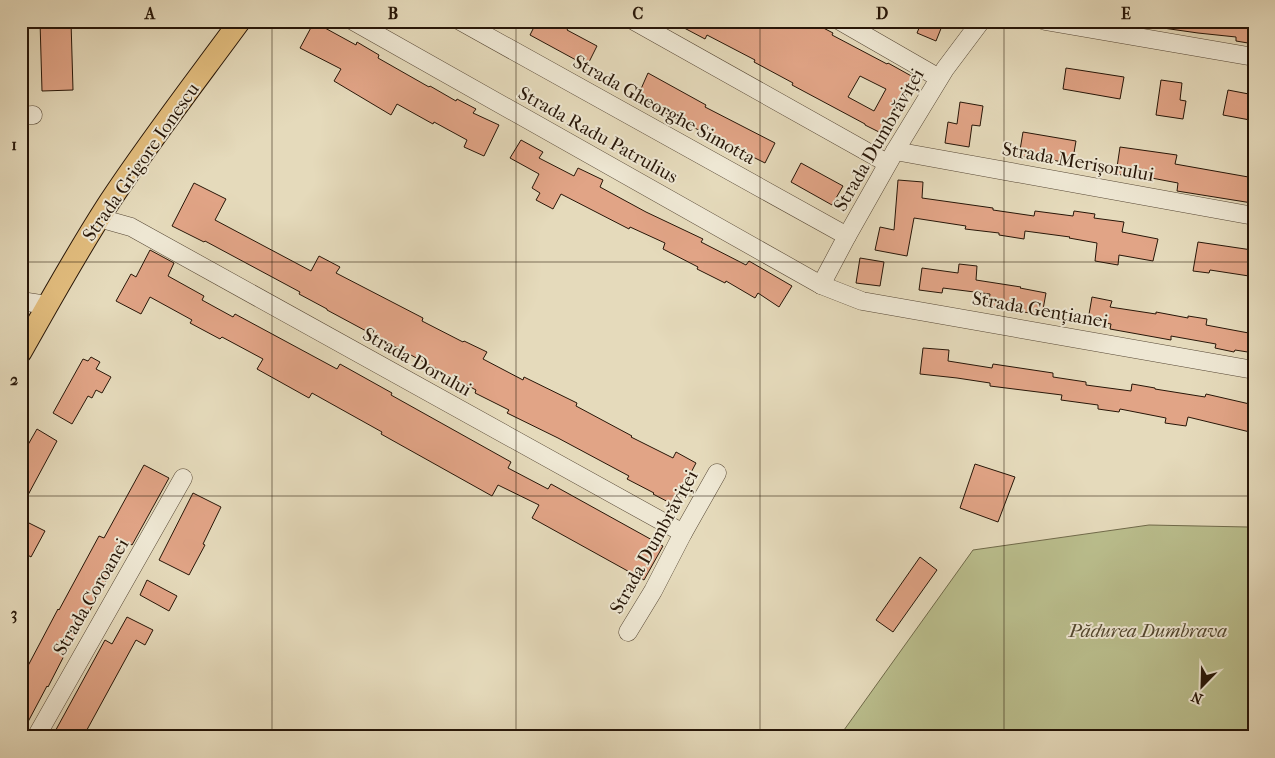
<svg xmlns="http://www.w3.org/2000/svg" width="1275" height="758" viewBox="0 0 1275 758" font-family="'IM FELL French Canon',serif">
  <rect width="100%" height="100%" fill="#e5dabb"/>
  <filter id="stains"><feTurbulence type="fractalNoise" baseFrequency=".004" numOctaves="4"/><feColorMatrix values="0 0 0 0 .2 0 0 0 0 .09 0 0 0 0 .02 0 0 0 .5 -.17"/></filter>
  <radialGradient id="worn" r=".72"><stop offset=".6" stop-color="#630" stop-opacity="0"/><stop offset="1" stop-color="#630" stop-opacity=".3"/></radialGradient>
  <polygon fill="#babe8d" stroke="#706a4a" points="1251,489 1254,489 1254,737 839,737 973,550 1149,525 1248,527"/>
  <g fill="#e1a486" stroke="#271608" fill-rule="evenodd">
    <polygon points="40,21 71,21 73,90 42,91"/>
    <polygon points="537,21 556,21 568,28 567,30 597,46 587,66 530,35"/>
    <path d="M671,21h139l23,12 -1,2 55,29 1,-1 27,15 -11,21 -4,-2 -19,36 -16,-8v-1l-73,-39 1,-2 -39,-21 1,-2 -48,-25 -2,4zM860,76l26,13 -12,22 -26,-14z"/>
    <polygon points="922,21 944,21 936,41 917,33"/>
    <polygon points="1164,21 1254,21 1254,44 1236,41 1236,37 1198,33 1163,28"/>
    <polygon points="314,22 356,45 357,42 379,55 378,58 429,87 430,86 456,101 457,99 476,109 473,113 499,125 484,156 464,147 467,140 434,122 433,124 397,104 391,115 334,81 341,69 300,48"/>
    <polygon points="1066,68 1124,77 1120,99 1063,89"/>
    <polygon points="648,73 706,105 705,107 775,143 765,163 741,151 741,152 637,98"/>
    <polygon points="1161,80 1182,83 1180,100 1186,101 1183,119 1156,115"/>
    <polygon points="1228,90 1254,95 1250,120 1223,115"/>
    <polygon points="960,102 983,106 980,126 972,125 969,147 945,143 948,122 957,124"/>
    <polygon points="1023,132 1076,141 1072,164 1043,158 1043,160 1019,156"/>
    <polygon points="521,140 543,152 539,158 574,176 578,168 603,180 600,187 646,212 703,239 701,242 746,265 749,261 792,286 779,307 758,293 755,298 726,281 725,283 697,269 698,267 663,249 665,243 630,227 629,229 561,194 553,209 536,200 540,193 532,188 539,174 510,158"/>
    <polygon points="1120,147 1177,155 1175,164 1254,178 1254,194 1252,203 1177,191 1178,183 1141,176 1141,178 1116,174"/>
    <polygon points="801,163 843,186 832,205 791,182"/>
    <polygon points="898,180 923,182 922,198 993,208 993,210 1034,216 1035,211 1073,216 1074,211 1095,214 1094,218 1124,222 1122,232 1158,239 1153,261 1119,255 1118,265 1095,261 1097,243 1069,238 1070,237 1025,231 1024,239 999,235 999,233 965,229 966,226 914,218 907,256 875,250 880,227 894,230"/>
    <polygon points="194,183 226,199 215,220 311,271 319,256 340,267 336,273 423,318 422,321 463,342 464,341 487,352 483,359 523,380 524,377 577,403 576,406 632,436 631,437 673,458 676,452 696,463 674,505 653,494 654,493 627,479 629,476 558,438 507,413 509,410 475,393 476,390 327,310 327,309 299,294 300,292 205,241 204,242 172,226"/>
    <polygon points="1198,242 1252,250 1249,276 1210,270 1209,273 1193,271"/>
    <polygon points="150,250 174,263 168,276 204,296 202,300 233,317 235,314 337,369 340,364 392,393 391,395 511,462 508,468 548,489 551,484 663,546 644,580 532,518 539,505 498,485 492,496 381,434 382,432 312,393 309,398 257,369 263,359 222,337 220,339 190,323 192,320 150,297 141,314 116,301 131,274 136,277"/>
    <polygon points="860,258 884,262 880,286 856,283"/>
    <polygon points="959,264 977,266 976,280 1021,287 1020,288 1046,293 1042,315 988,306 990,294 943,288 942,293 919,290 922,268 958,273"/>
    <polygon points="1092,297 1112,301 1110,307 1156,314 1156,312 1188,318 1188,316 1207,319 1206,325 1254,334 1254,353 1235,350 1234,352 1215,348 1216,344 1171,336 1171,340 1110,329 1111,324 1088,320"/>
    <polygon points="923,348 949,350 948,361 992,368 993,364 1053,373 1053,377 1086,382 1086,385 1131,391 1132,384 1155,388 1155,389 1205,397 1206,394 1254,405 1254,433 1188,417 1186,426 1165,423 1166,418 1120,409 1119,412 1098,409 1098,405 1061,400 1062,395 990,386 990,383 957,378 920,374"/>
    <polygon points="91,357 100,362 96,369 111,377 102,393 96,390 92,398 88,396 72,424 53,413 83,359 88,361"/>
    <polygon points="37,429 57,441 21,508 21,457"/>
    <polygon points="975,464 1015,477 998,522 960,508"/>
    <polygon points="144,465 169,478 132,545 127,542 88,614 86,613 48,687 47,686 21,735 21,679 58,609 59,610 99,536 104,538"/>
    <polygon points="193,493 221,507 203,544 205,545 189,575 159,560"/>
    <polygon points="21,519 45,531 31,557 21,551"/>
    <polygon points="920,557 937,570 893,632 876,620"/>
    <polygon points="147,580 177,596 169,611 140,595"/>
    <polygon points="127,617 153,630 145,645 136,640 83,737 52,737 105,640 112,644"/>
  </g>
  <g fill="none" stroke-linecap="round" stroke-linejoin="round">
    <defs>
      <g id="minor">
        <polyline points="353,21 821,285 862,301 1254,370"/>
        <polyline points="460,21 847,236"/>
        <polyline points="634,21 887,163"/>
        <polyline points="840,21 939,78"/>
        <polyline points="1045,21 1254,57"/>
        <polyline points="21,116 33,115"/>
        <polyline points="895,151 1254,216"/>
        <polyline points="99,218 131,227 683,533"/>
        <polyline points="821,285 847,236 895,151 945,69 981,21"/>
        <polyline points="21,301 47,305"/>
        <polyline points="628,632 653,591 683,533 717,473"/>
        <polyline points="36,737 183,478"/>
      </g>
      <path id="major" d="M21,352c29,-51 57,-102 89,-151 41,-62 86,-120 130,-180"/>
    </defs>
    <use href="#minor" stroke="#564735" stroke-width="19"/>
    <use href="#major" stroke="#271608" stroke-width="23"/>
    <use href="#minor" stroke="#eee7d3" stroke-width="18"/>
    <use href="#major" stroke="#e2bd7e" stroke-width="21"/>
  </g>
  <path fill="none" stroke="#271608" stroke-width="1" stroke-opacity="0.55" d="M272,21v716M516,21v716M760,21v716M1004,21v716M21,262h1233M21,496h1233"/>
  <g text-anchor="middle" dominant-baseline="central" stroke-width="4" stroke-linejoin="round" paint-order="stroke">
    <g font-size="19" fill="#271608" stroke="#eee7d3">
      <text transform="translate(664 110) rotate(29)">Strada Gheorghe Simotta</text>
      <text transform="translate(598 135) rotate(29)">Strada Radu Patrulius</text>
      <text transform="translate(879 140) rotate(-60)">Strada Dumbrăviței</text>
      <text transform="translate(141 162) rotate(-55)">Strada Grigore Ionescu</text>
      <text transform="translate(1078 162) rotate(10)">Strada Merișorului</text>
      <text transform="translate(1040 310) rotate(10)">Strada Gențianei</text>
      <text transform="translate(417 362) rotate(29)">Strada Dorului</text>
      <text transform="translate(654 542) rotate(-61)">Strada Dumbrăviței</text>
      <text transform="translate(91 597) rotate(-60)">Strada Coroanei</text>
    </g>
    <g font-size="19" font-style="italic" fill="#534830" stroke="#eee7d3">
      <text x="1148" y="631">Pădurea Dumbrava</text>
    </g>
  </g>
  <rect width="1275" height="758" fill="none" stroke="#e5dabb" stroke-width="55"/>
  <g transform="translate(1202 686) rotate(203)" stroke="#eee7d3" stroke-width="4" paint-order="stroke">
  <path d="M0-4L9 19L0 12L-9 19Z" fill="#271608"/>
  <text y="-8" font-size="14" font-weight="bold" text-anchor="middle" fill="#271608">N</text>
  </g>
  <rect x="28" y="28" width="1220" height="702" fill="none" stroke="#271608" stroke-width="2"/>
  <g font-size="16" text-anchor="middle" font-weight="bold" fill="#271608">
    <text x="150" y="19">A</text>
    <text x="393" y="19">B</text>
    <text x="638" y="19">C</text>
    <text x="882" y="19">D</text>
    <text x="1126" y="19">E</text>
    <text x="14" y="150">1</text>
    <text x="14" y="385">2</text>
    <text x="14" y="619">3</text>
  </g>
  <rect width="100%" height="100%" filter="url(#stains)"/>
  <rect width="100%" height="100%" fill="url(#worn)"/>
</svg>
